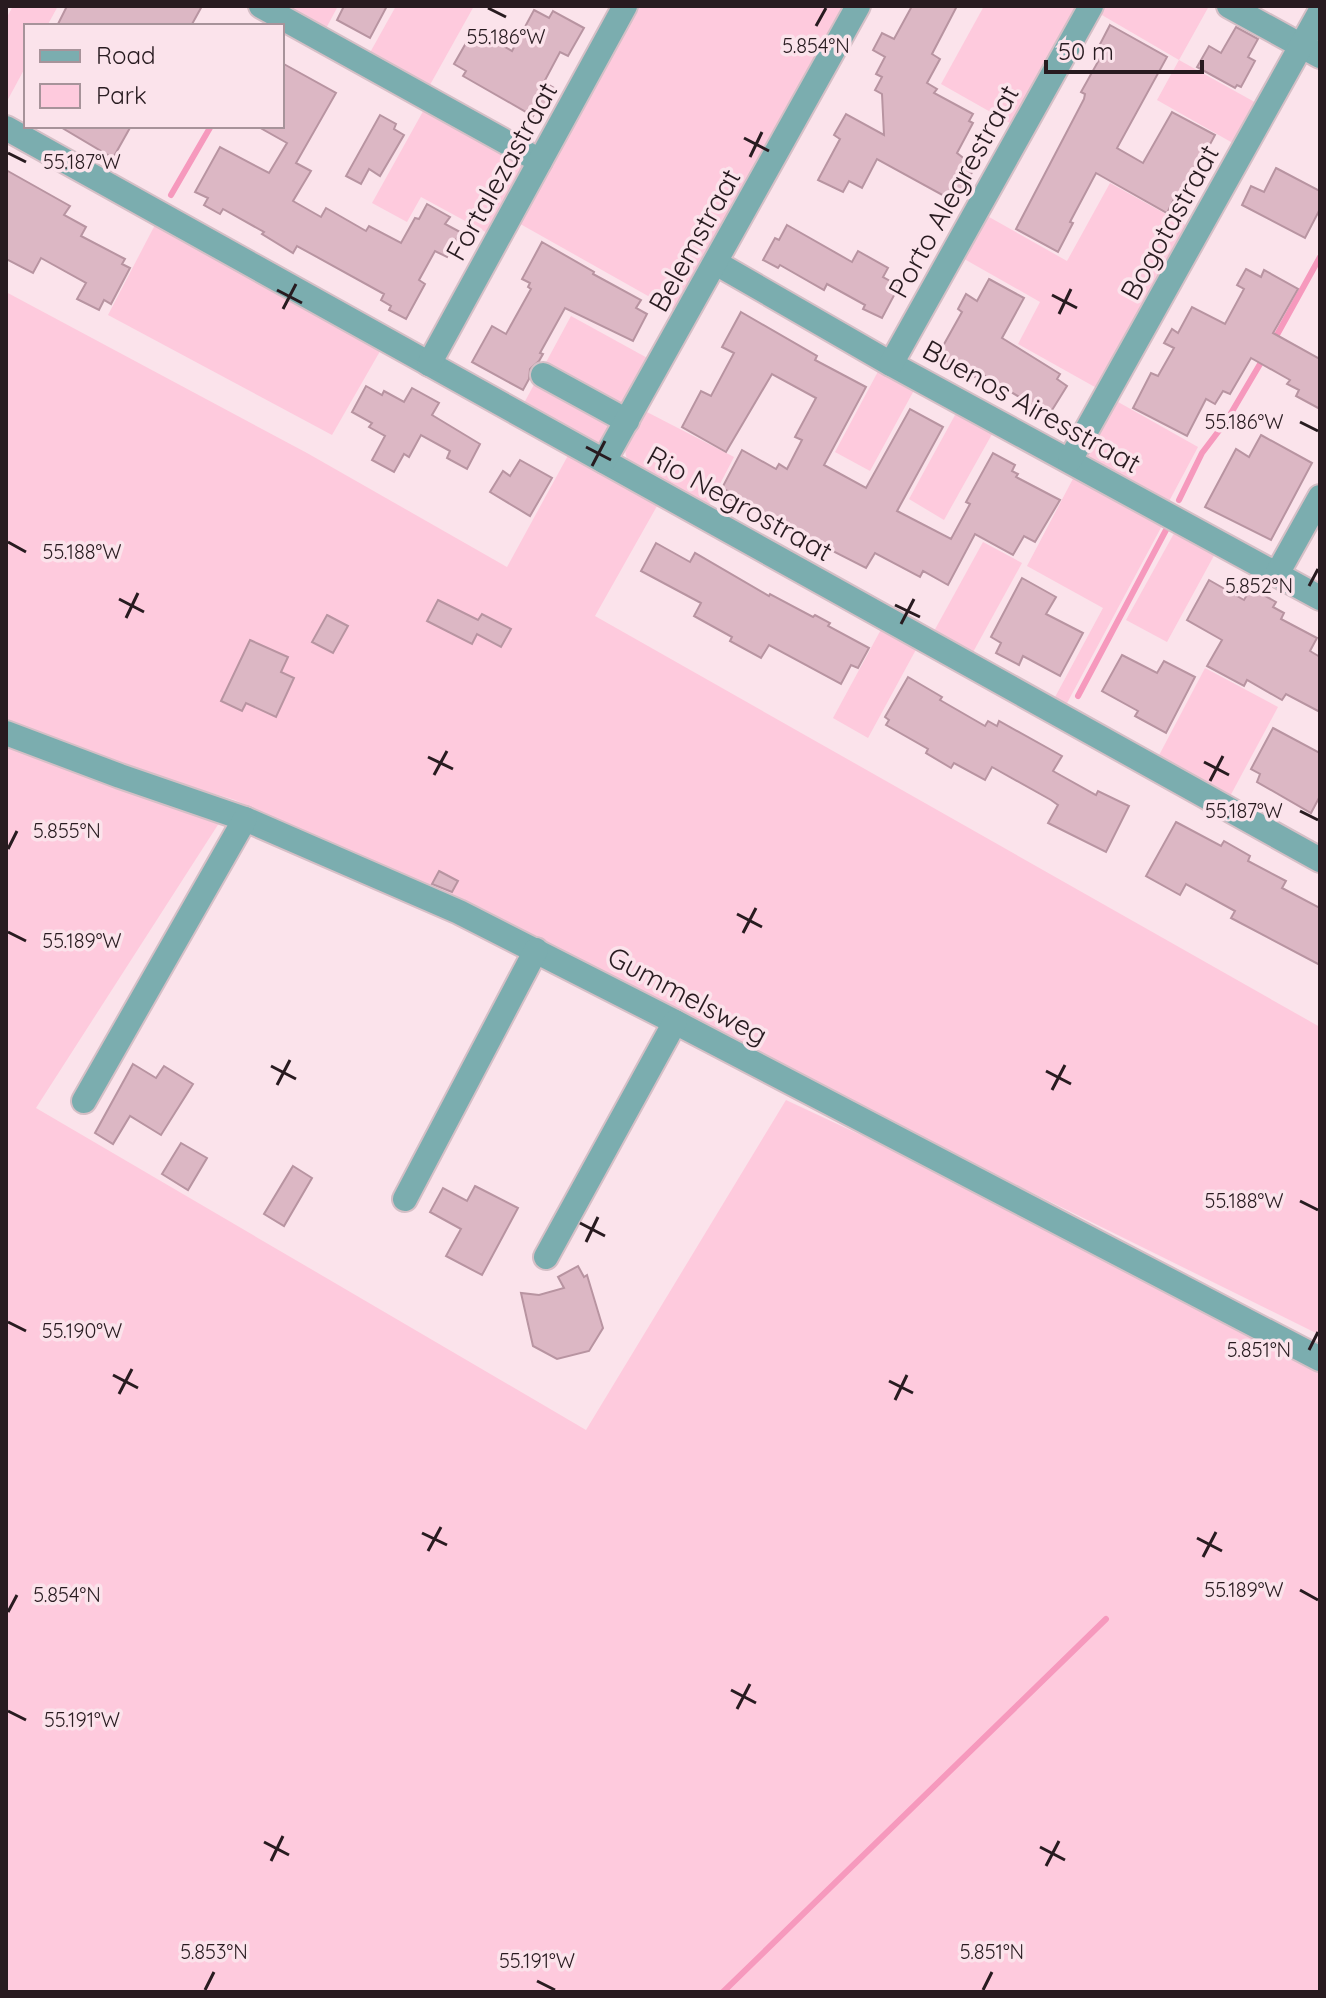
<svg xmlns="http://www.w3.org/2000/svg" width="1326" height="1998" viewBox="0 0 1326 1998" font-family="Quicksand,sans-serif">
  <rect width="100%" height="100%" fill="#fbe3eb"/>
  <g fill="#fecadd">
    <polygon points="13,6 58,6 47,26 26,26 26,66 6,103 6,19"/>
    <polygon points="287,6 338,6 323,34 283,12"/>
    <polygon points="396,6 474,6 426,92 367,58"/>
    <polygon points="633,6 848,6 680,314 515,221"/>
    <polygon points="984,6 1081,6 1017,127 941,84"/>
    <polygon points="1098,6 1209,6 1179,60 1260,105 1238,146 1157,100 1179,60 1095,11"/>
    <polygon points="426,106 526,165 491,235 421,197 407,222 372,203"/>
    <polygon points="1110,183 1191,228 1102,391 1018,344 1040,302 959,256 982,213 1067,261"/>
    <polygon points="157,221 383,346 332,435 108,315"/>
    <polygon points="6,292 307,453 507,567 571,450 661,499 595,616 1320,1027 1320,1335 800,1078 464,907 235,800 126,767 6,722"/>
    <polygon points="571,316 651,360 601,443 592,442 523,405"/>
    <polygon points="882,364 918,383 870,471 835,452"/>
    <polygon points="1111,398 1198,447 1166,507 1093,464 1086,450"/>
    <polygon points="960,406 996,427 944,520 909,499"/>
    <path d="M645,411l89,46 -26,50 -76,-41c-17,-18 3,-38 13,-55z"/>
    <polygon points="1076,473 1164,522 1066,705 1054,699 1103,608 1027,566"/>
    <polygon points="1177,528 1217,550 1167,642 1126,620"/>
    <polygon points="983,542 1022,563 972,654 933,633"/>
    <polygon points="884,624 919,644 868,738 833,718"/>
    <polygon points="1205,668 1278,707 1228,800 1156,761"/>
    <polygon points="6,742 221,820 36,1108 586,1430 786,1100 1320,1350 1320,1992 6,1992"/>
  </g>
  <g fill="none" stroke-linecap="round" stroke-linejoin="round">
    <g stroke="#f699bd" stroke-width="6">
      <polyline points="171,195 211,126"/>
      <polyline points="1273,342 1320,257"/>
      <polyline points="1179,500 1202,453 1227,420 1263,359"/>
      <polyline points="1078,696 1166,530"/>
      <polyline points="723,1992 1106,1619"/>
    </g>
  </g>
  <g fill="#dcb7c4" stroke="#b894a1" stroke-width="2">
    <polygon points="67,6 202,6 191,26 57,26"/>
    <polygon points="344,6 387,6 370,38 337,20"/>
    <polygon points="912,6 957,6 932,54 940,59 927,83 937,89 934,93 973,114 969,121 973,123 957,153 975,167 957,199 947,193 946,197 877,159 862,188 849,181 843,192 818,180 840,139 834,135 846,114 884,135 882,94 875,90 882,77 876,74 885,57 873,50 882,33 894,39"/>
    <polygon points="534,10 549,18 553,11 584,28 568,56 560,52 544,82 556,89 546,106 540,103 533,116 463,76 466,71 454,64 474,29 512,51"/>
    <polygon points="1110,25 1167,57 1117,148 1143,163 1172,112 1215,135 1178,204 1173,201 1167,213 1096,173 1070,222 1073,223 1058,252 1016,229 1084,99 1085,94 1081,92 1104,51 1098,48"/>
    <polygon points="1236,27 1258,39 1248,57 1255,61 1241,87 1237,85 1235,88 1197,67 1209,46 1221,53"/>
    <polygon points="282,63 336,93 296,163 311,171 293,201 321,217 326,208 366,231 369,226 401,243 415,218 419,219 427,204 450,217 445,224 460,232 447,257 435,251 419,280 425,284 406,319 389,310 391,306 381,300 384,294 297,246 293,253 262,234 264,232 223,209 220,214 204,205 208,198 195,192 220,147 269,173 287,143 257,126 282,126"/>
    <polygon points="380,115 396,124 394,129 404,135 380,176 369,169 361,184 346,176"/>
    <polygon points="59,126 131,126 113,158"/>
    <polygon points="1276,168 1320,191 1320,209 1305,238 1242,205 1251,186 1264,192"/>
    <polygon points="6,170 70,206 64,215 86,227 81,236 125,259 122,264 130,268 111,304 104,300 99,310 77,299 86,283 41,258 33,273 6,259"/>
    <polygon points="787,225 852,262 858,251 888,268 883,277 899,286 882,318 863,309 865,305 827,284 824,290 780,265 778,268 763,260 775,238 779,240"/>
    <polygon points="542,242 594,272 593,274 641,300 636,308 647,314 633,341 565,308 540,353 543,354 539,361 530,369 529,379 523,390 472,362 492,326 506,334 531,289 528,287 530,283 522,279"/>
    <polygon points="1246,269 1261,277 1264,270 1298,289 1273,333 1320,359 1320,409 1296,396 1299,390 1287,384 1290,380 1251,358 1230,394 1223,391 1215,404 1206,399 1187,436 1133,408 1151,373 1158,376 1174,348 1164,343 1172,329 1178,333 1192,307 1225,324 1244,289 1237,285"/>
    <polygon points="989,279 1024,298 1002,338 1060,374 1057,379 1067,386 1049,415 983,375 980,380 947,361 943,346 962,312 958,309 966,294 977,301"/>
    <polygon points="741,312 817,356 815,360 866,387 824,465 866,488 910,409 943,427 897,511 951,539 970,504 966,502 993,453 1015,465 1012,471 1018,474 1016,477 1060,500 1035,542 1024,536 1013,555 975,534 948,585 923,571 920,577 875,553 866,568 780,524 778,528 763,520 765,516 730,499 733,494 722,488 742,450 776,469 779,464 787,469 802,440 795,437 816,398 772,374 726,452 682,427 701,391 711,396 734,353 722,347"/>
    <polygon points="366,386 382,395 384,391 404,402 412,388 439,403 432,415 480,444 467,469 447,458 450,451 421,435 409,457 404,454 394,472 372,460 385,436 369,427 372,423 352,412"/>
    <polygon points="1261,435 1312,463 1271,540 1205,507 1236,449 1249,457"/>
    <polygon points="520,460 552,478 530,516 490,492 503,471 510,476"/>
    <polygon points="656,543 690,562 695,553 769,596 770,594 813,617 815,615 830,623 828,626 869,648 858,668 851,665 841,684 769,645 761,658 730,641 732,637 694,616 701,603 641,571"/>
    <polygon points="1022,578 1056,597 1046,614 1083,633 1060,676 1023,656 1019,665 996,653 1001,643 991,637"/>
    <polygon points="1209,580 1244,600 1251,588 1276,602 1273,607 1284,613 1281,619 1317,638 1310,651 1320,657 1320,712 1286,694 1282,700 1247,680 1244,686 1207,666 1222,640 1187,620"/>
    <polygon points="438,600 478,620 482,614 511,629 501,647 477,634 472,644 427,621"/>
    <polygon points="327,615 348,626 333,653 312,642"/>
    <polygon points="250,640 288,657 281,672 294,678 276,717 246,703 242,711 221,701"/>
    <polygon points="1122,655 1157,673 1164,661 1195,677 1166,733 1135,716 1138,711 1102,691"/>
    <polygon points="908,677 942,697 940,700 985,726 988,721 997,726 999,721 1062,756 1053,771 1096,795 1098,791 1129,806 1106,852 1048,823 1058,805 1051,800 992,767 985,780 954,763 951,768 926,753 928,749 886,725 889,720 885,717"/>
    <polygon points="1273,728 1320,753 1320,796 1311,813 1257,782 1260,774 1251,769"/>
    <polygon points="1176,822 1221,846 1224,841 1250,856 1248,861 1286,881 1282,888 1320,908 1320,965 1231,918 1235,911 1186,884 1180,895 1146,876"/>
    <polygon points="439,871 458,881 452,892 432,884"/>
    <polygon points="133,1064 156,1078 164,1066 193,1084 161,1135 130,1116 113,1144 95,1133"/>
    <polygon points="181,1143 207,1158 188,1190 162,1174"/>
    <polygon points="293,1166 312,1178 284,1226 264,1214"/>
    <polygon points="475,1186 518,1208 482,1275 446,1256 461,1229 430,1212 443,1188 467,1201"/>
    <polygon points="578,1266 584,1277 587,1275 603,1328 589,1351 557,1359 533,1346 521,1293 539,1295 564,1288 558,1277"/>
  </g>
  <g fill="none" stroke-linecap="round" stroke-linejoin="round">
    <defs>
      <g id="minor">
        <polyline points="261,6 540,161"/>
        <polyline points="1229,6 1320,56"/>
        <polyline points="6,128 1320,860"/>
        <polyline points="716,263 891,364 1320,598"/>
        <polyline points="429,364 625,6"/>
        <polyline points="891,364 1091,6"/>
        <polyline points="543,375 627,421"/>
        <polyline points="1070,460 1320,12"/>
        <polyline points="604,461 858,6"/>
        <polyline points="1277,574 1320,497"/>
        <polyline points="6,733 120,776 245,819 459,912 675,1022 1320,1359"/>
        <polyline points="84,1101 245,819"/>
        <polyline points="405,1199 536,950"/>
        <polyline points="546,1257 675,1022"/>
      </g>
    </defs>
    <use href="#minor" stroke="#d5bfc6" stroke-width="28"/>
    <use href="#minor" stroke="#7badaf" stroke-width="24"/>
  </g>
  <path fill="none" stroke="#281b20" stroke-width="3" d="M488,8l18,9M816,26l10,-18M744,138l25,13M8,153l18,9M750,157l12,-25M277,290l25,13M1052,295l25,13M283,309l13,-25M1059,314l12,-25M1300,422l18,9M586,447l25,13M592,466l13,-25M8,542l18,10M1309,586l9,-17M119,599l25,13M895,605l25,12M126,618l12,-25M901,624l13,-25M428,757l25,12M1204,762l25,13M434,775l13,-24M1210,781l13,-25M1300,811l18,9M8,849l9,-18M737,914l25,13M8,932l18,9M743,933l13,-25M271,1066l25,13M1046,1071l25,13M277,1085l13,-25M1052,1090l13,-25M1300,1201l18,9M580,1223l25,13M586,1242l12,-25M8,1322l18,9M1309,1350l9,-18M113,1375l25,13M889,1381l24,12M119,1394l13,-25M895,1400l12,-25M422,1533l25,12M1197,1538l25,13M428,1551l13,-24M1203,1557l13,-25M1300,1590l18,10M8,1612l9,-17M731,1690l25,13M737,1709l13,-25M8,1711l18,9M264,1842l25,13M1040,1847l25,13M271,1861l12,-25M1046,1866l13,-25M537,1981l18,9M205,1990l9,-18M983,1990l9,-18"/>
  <g text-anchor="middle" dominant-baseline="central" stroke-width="7" stroke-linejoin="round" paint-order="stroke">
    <g font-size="28" fill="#281b20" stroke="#fbe3eb">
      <text transform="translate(501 171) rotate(-61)">Fortalezastraat</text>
      <text transform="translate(953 191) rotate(-61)">Porto Alegrestraat</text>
      <text transform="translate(1169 222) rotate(-61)">Bogotastraat</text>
      <text transform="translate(694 240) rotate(-61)">Belemstraat</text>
      <text transform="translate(1032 406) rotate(29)">Buenos Airesstraat</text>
      <text transform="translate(740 503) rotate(29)">Rio Negrostraat</text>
      <text transform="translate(688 995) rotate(28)">Gummelsweg</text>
    </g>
  </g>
  <g font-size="20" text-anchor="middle" fill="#281b20" stroke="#fbe3eb" stroke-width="7" stroke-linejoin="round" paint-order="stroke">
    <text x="506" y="44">55.186°W</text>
    <text x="816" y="53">5.854°N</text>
    <text x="82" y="169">55.187°W</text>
    <text x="1244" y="429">55.186°W</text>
    <text x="82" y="559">55.188°W</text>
    <text x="1259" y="593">5.852°N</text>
    <text x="1244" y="818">55.187°W</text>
    <text x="67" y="838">5.855°N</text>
    <text x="82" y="948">55.189°W</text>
    <text x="1244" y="1208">55.188°W</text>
    <text x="82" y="1338">55.190°W</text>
    <text x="1259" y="1357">5.851°N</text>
    <text x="1244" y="1597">55.189°W</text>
    <text x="67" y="1602">5.854°N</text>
    <text x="82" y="1727">55.191°W</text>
    <text x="214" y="1959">5.853°N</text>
    <text x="992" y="1959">5.851°N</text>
    <text x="537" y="1968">55.191°W</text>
  </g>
  <rect width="1326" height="1998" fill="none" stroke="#281b20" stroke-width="16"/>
  <rect x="24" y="24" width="260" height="104" fill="#fbe3eb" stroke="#a7939a" stroke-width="2"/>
  <rect x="40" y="50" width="40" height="12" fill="#7badaf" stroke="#a7939a" stroke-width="2"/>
  <text x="96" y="64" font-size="24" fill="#281b20">Road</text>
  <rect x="40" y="84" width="40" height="24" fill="#fecadd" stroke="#a7939a" stroke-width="2"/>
  <text x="96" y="104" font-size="24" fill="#281b20">Park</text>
  <path d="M1046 60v12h156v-12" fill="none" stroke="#281b20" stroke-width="4"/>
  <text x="1058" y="60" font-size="24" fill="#281b20" stroke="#fbe3eb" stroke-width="6" paint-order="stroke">50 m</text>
</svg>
